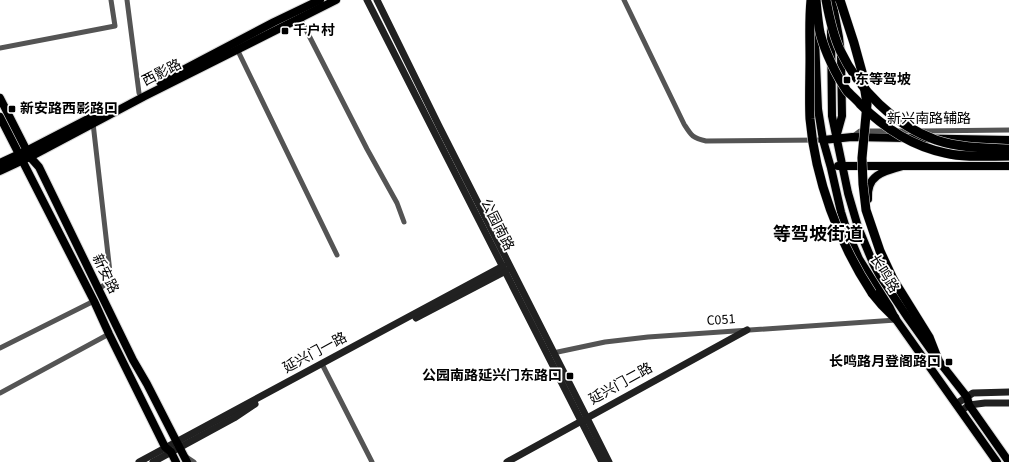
<svg xmlns="http://www.w3.org/2000/svg" width="1009" height="462" viewBox="0 0 1009 462" font-family="'Source Sans 3','Noto Sans SC',sans-serif">
  <rect width="100%" height="100%" fill="#fff"/>
  <g fill="none" stroke-linecap="round" stroke-linejoin="round">
    <defs>
      <g id="primary">
        <polyline points="832,0 839,37 841,55 842,116 837,134"/>
        <polyline points="814,16 818,109 823,140 831,168 841,212 846,228 859,259 890,308 895,318 997,462"/>
        <polyline points="831,30 832,116 848,193 858,227 873,263 880,276 908,318 938,360 967,397 969,405 1009,462"/>
        <polyline points="160,82 274,22 320,0"/>
        <polyline points="0,98 30,157 39,167 133,360 147,384 187,462"/>
        <polyline points="0,117 94,301 109,334 165,447 171,452 176,462"/>
        <polyline points="823,140 852,137 1009,140"/>
        <polyline points="0,163 26,151 111,107"/>
        <polyline points="838,166 1009,166"/>
        <polyline points="0,171 30,157 145,96 336,0"/>
        <path d="M868,199c-2,-24 16,-28 35,-33"/>
      </g>
      <g id="highway">
        <polyline points="893,279 929,337 938,360"/>
        <polyline points="872,293 882,305 895,318"/>
      </g>
    </defs>
    <use href="#primary" stroke="#dbdbdb" stroke-width="10"/>
    <use href="#highway" stroke="#dbdbdb" stroke-width="10"/>
    <g stroke="#545454" stroke-width="5">
      <polyline points="127,0 139,93"/>
      <path d="M624,0l60,124c7,11 8,14 22,17l117,-1"/>
      <polyline points="300,18 367,149 397,203 404,222"/>
      <polyline points="0,48 115,26 111,0"/>
      <polyline points="237,49 337,255"/>
      <polyline points="93,123 111,281 98,289"/>
      <polyline points="920,131 1009,130"/>
      <polyline points="852,137 860,131 912,131"/>
      <polyline points="0,348 94,301"/>
      <polyline points="553,353 605,342 648,337 896,320"/>
      <polyline points="322,364 372,462"/>
      <polyline points="0,393 109,334"/>
      <polyline points="185,456 194,462"/>
    </g>
    <g stroke="#212121" stroke-width="7">
      <polyline points="367,0 602,462"/>
      <polyline points="377,0 439,126 587,418 609,462"/>
      <polyline points="416,318 506,271"/>
      <polyline points="956,404 973,393 1009,392"/>
      <polyline points="961,411 969,405 985,403 1009,403"/>
      <polyline points="139,462 503,266"/>
      <polyline points="153,462 234,418 255,404"/>
      <polyline points="507,462 747,330"/>
    </g>
    <use href="#primary" stroke="#000" stroke-width="8"/>
    <use href="#highway" stroke="#000" stroke-width="9"/>
    <defs>
      <g id="highway-bridge">
        <path d="M811,0c-2,19 -1,39 -1,58 0,20 -1,41 0,61 5,60 29,124 62,174"/>
        <path d="M816,0c1,11 2,22 4,33 5,19 16,42 27,58 4,4 9,8 13,13 24,24 52,42 85,49 21,5 43,3 64,3"/>
        <path d="M826,0c3,16 7,35 14,50 19,40 54,75 96,90 24,8 48,8 73,9"/>
        <polyline points="840,0 854,43 862,72 867,104 862,158 863,184 866,210 880,251 893,279"/>
      </g>
    </defs>
    <use href="#highway-bridge" stroke="#dbdbdb" stroke-width="10" stroke-linecap="butt"/>
    <use href="#highway-bridge" stroke="#000" stroke-width="9"/>
  </g>
  <g fill="#000" stroke="#fff" stroke-width="1.5">
    <rect x="281" y="27" width="8" height="8" rx="2"/>
    <rect x="843" y="76" width="8" height="8" rx="2"/>
    <rect x="8" y="105" width="8" height="8" rx="2"/>
    <rect x="945" y="358" width="8" height="8" rx="2"/>
    <rect x="566" y="372" width="8" height="8" rx="2"/>
  </g>
  <g text-anchor="middle" dominant-baseline="central" stroke-width="3.5" stroke-linejoin="round" paint-order="stroke">
    <g font-size="14" font-weight="bold" fill="#000" stroke="#fff" text-anchor="start">
      <text x="293" y="31">千户村</text>
      <text x="855" y="80">东等驾坡</text>
      <text x="20" y="109">新安路西影路口</text>
      <text x="941" y="362" text-anchor="end">长鸣路月登阁路口</text>
      <text x="562" y="376" text-anchor="end">公园南路延兴门东路口</text>
    </g>
    <g font-size="14" fill="#000" stroke="#fff">
      <text transform="translate(162 73) rotate(-27)">西影路</text>
      <text x="929" y="119">新兴南路辅路</text>
      <text transform="translate(497 225) rotate(63)">公园南路</text>
      <text transform="translate(105 274) rotate(64)">新安路</text>
      <text transform="translate(884 274) rotate(58)">长鸣路</text>
      <text transform="translate(721 320) rotate(-4)">C051</text>
      <text transform="translate(315 353) rotate(-28)">延兴门一路</text>
      <text transform="translate(621 384) rotate(-29)">延兴门二路</text>
    </g>
    <g font-size="18" font-weight="bold" fill="#000" stroke="#fff">
      <text x="818" y="234">等驾坡街道</text>
    </g>
  </g>
</svg>
